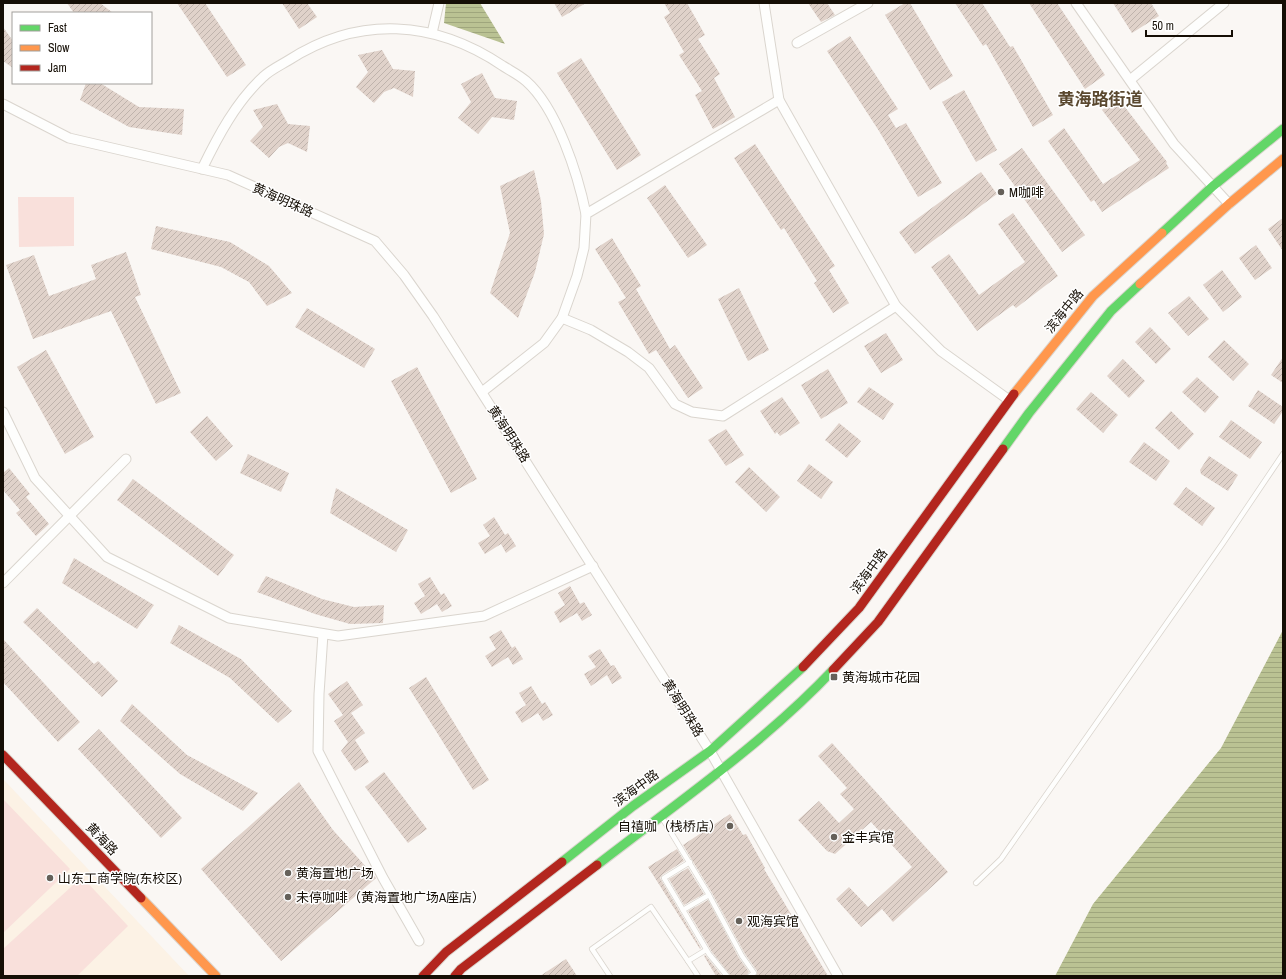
<svg xmlns="http://www.w3.org/2000/svg" width="1286" height="979" viewBox="0 0 1286 979" font-family="'Archivo Narrow','Noto Sans SC',sans-serif">
  <defs>
    <pattern id="water-rules" width="6" height="5" patternUnits="userSpaceOnUse"><rect width="6" height="5" fill="#bac293"/><path d="M0 2.5h6" fill="none" stroke="#9fa67d"/></pattern>
    <pattern id="building-hatch" width="6" height="6" patternUnits="userSpaceOnUse"><rect width="6" height="6" fill="#e0d2ca"/><path d="M-1 1l2-2M0 6l6-6M5 7l2-2" fill="none" stroke="#bfb3ac"/></pattern>
  </defs>
  <rect width="100%" height="100%" fill="#faf7f4"/>
  <polygon fill="#fcf2e5" points="3,779 189,976 3,976"/>
  <g fill="#f9e0db">
    <polygon points="18,197 74,197 74,246 19,247"/>
    <polygon points="3,799 70,869 3,933"/>
    <polygon points="82,877 128,926 77,976 3,976 3,949"/>
  </g>
  <g fill="url(#water-rules)">
    <polygon points="446,3 480,3 505,44 444,23"/>
    <polygon points="1283,630 1283,976 1055,976 1093,904 1221,748"/>
  </g>
  <g fill="url(#building-hatch)">
    <polygon points="67,3 100,3 113,13 74,13"/>
    <polygon points="177,3 205,3 246,65 227,77"/>
    <polygon points="282,3 307,3 317,17 299,29"/>
    <polygon points="554,3 586,3 562,17"/>
    <polygon points="664,3 687,3 705,35 698,39 720,74 714,78 735,117 713,129 695,95 702,91 679,55 684,52 664,17 670,13"/>
    <polygon points="808,3 827,3 835,15 821,22"/>
    <polygon points="905,3 910,3 953,76 930,90 885,15"/>
    <polygon points="955,3 982,3 1010,47 1013,46 1053,115 1033,127 986,44 983,46"/>
    <polygon points="1029,3 1057,3 1105,75 1085,89"/>
    <polygon points="1113,3 1151,3 1159,16 1132,33"/>
    <polygon points="3,27 13,41 13,68 3,61"/>
    <polygon points="850,36 898,109 888,115 896,128 906,123 942,183 918,197 879,131 827,51"/>
    <polygon points="382,50 393,69 415,71 413,97 394,88 384,92 374,103 356,87 368,72 358,55"/>
    <polygon points="581,58 641,155 617,170 557,73"/>
    <polygon points="482,73 495,98 517,101 514,120 492,117 478,134 458,118 471,102 461,84"/>
    <polygon points="86,83 100,83 139,107 184,109 182,135 129,127 80,100"/>
    <polygon points="964,90 997,150 976,162 942,102"/>
    <polygon points="1118,98 1167,162 1166,163 1169,168 1102,212 1094,200 1091,202 1048,141 1064,128 1103,184 1140,160 1102,110"/>
    <polygon points="277,104 288,124 310,126 307,152 288,143 279,147 269,158 250,141 263,127 253,110"/>
    <polygon points="755,144 835,266 829,270 849,303 833,313 814,283 817,281 784,228 781,230 734,158"/>
    <polygon points="1022,148 1085,235 1062,252 999,164"/>
    <polygon points="534,170 541,201 544,234 535,272 518,318 490,293 510,233 500,186"/>
    <polygon points="981,172 997,194 915,254 899,232"/>
    <polygon points="665,185 707,245 688,258 647,198"/>
    <polygon points="1013,213 1058,276 1016,308 1013,305 977,331 931,267 949,254 979,295 1025,262 998,224"/>
    <polygon points="1283,218 1283,251 1268,229"/>
    <polygon points="156,226 230,242 269,266 292,293 267,306 249,282 221,267 151,249"/>
    <polygon points="612,238 641,286 636,289 670,349 675,345 703,388 688,398 656,350 649,354 618,302 626,298 595,249"/>
    <polygon points="1256,245 1272,268 1255,280 1239,258"/>
    <polygon points="126,252 141,295 135,297 181,393 156,404 111,311 33,339 6,265 34,255 49,296 96,279 91,265"/>
    <polygon points="1222,270 1242,297 1223,312 1203,285"/>
    <polygon points="739,288 769,350 748,361 718,299"/>
    <polygon points="1189,296 1209,319 1188,336 1168,313"/>
    <polygon points="307,308 375,349 364,368 295,327"/>
    <polygon points="1150,327 1171,349 1156,364 1135,342"/>
    <polygon points="886,333 903,360 881,373 864,346"/>
    <polygon points="1224,340 1249,364 1233,381 1208,357"/>
    <polygon points="46,350 94,437 65,454 17,367"/>
    <polygon points="1283,357 1283,383 1271,375"/>
    <polygon points="1123,359 1145,381 1129,398 1107,376"/>
    <polygon points="417,367 477,479 451,493 391,381"/>
    <polygon points="828,369 848,403 821,419 801,385"/>
    <polygon points="1197,377 1219,397 1205,413 1182,392"/>
    <polygon points="869,387 894,404 883,420 857,402"/>
    <polygon points="1258,390 1283,407 1283,411 1274,424 1248,406"/>
    <polygon points="1091,392 1118,415 1103,433 1076,409"/>
    <polygon points="782,397 800,423 780,436 777,432 775,434 760,411"/>
    <polygon points="1171,411 1194,434 1179,450 1155,428"/>
    <polygon points="207,416 233,446 216,461 190,432"/>
    <polygon points="1231,420 1262,442 1250,459 1219,437"/>
    <polygon points="839,423 861,441 847,458 825,440"/>
    <polygon points="726,429 744,455 726,466 708,440"/>
    <polygon points="1144,442 1170,461 1156,481 1129,462"/>
    <polygon points="248,454 289,473 281,492 240,473"/>
    <polygon points="1209,456 1238,475 1228,491 1201,474 1200,470"/>
    <polygon points="809,464 833,482 821,499 797,481"/>
    <polygon points="749,467 780,497 766,512 735,482"/>
    <polygon points="9,468 30,494 26,497 49,524 36,536 16,513 20,510 3,490 3,473"/>
    <polygon points="133,479 234,555 218,576 117,500"/>
    <polygon points="1186,487 1215,508 1202,526 1173,504"/>
    <polygon points="336,488 408,530 396,552 330,513"/>
    <polygon points="494,517 505,535 508,533 516,546 506,553 501,544 485,554 478,543 490,536 483,525"/>
    <polygon points="74,558 154,605 137,629 62,583"/>
    <polygon points="266,576 322,599 354,607 384,605 383,623 350,624 315,614 257,592"/>
    <polygon points="430,577 441,595 444,593 452,606 442,612 437,604 421,614 414,603 425,596 418,584"/>
    <polygon points="570,586 580,604 584,602 592,615 582,621 577,613 560,623 554,612 565,605 558,593"/>
    <polygon points="37,608 94,664 98,661 118,681 102,697 23,622"/>
    <polygon points="179,625 241,659 292,711 278,723 230,678 170,643"/>
    <polygon points="501,630 512,648 515,646 523,659 513,665 508,657 492,667 485,656 496,649 489,637"/>
    <polygon points="3,639 80,722 58,742 3,682"/>
    <polygon points="600,649 611,666 614,665 622,678 612,684 607,675 591,686 584,674 596,667 588,656"/>
    <polygon points="426,677 489,780 473,790 409,688"/>
    <polygon points="347,681 363,705 351,713 365,733 355,740 369,762 355,771 341,751 348,742 334,721 343,715 328,694"/>
    <polygon points="531,686 542,704 545,702 553,715 543,721 538,713 522,723 515,712 526,705 519,693"/>
    <polygon points="132,704 187,755 258,793 243,811 180,774 120,721"/>
    <polygon points="99,729 182,818 161,838 78,749"/>
    <polygon points="832,743 948,872 893,922 882,909 861,927 836,899 849,887 868,907 912,867 871,822 835,854 827,851 798,820 819,801 839,823 854,809 840,794 847,788 818,756"/>
    <polygon points="384,772 427,829 408,843 365,787"/>
    <polygon points="299,782 333,830 376,878 281,961 201,869"/>
    <polygon points="730,814 743,835 746,834 765,868 764,869 828,976 756,976 757,971 745,954 712,893 683,845"/>
    <polygon points="677,849 684,861 662,875 660,878 701,948 700,949 648,867"/>
    <polygon points="688,868 704,894 684,905 669,879"/>
    <polygon points="708,900 739,958 749,972 746,976 731,976 712,952 688,911"/>
    <polygon points="705,955 706,956 722,976 716,976 704,956"/>
    <polygon points="566,959 577,976 540,976"/>
  </g>
  <g fill="none" stroke-linecap="round" stroke-linejoin="round">
    <defs>
      <g id="lane">
        <polyline points="661,816 709,895 742,956 754,973 750,976"/>
        <polyline points="976,883 1001,859 1223,543 1283,454"/>
        <polyline points="709,895 683,910 709,954 727,976"/>
        <polyline points="683,910 664,878 690,862"/>
        <polyline points="688,961 698,976"/>
        <polyline points="610,976 592,949 651,907 688,961 706,950"/>
      </g>
      <g id="street">
        <polyline points="764,3 779,100 896,306 941,351 1009,400"/>
        <polyline points="1076,3 1174,144 1229,204"/>
        <polyline points="432,33 439,3"/>
        <polyline points="797,43 868,3"/>
        <polyline points="1130,80 1224,3"/>
        <polyline points="3,104 69,138 228,175 375,241 404,275 433,316 710,751 838,976"/>
        <path d="M202,169c16,-33 34,-67 61,-92 7,-7 18,-12 26,-17 70,-45 146,-40 214,6 8,5 16,9 23,15 31,27 52,94 60,133"/>
        <polyline points="562,318 591,330 628,352 649,368 675,404 692,412 723,416 896,306"/>
        <polyline points="482,392 544,343 562,318 577,276 584,248 586,214 779,100"/>
        <polyline points="3,412 35,478 107,557 229,618 338,636 484,616 593,566"/>
        <polyline points="3,583 126,459"/>
        <polyline points="323,634 319,694 318,751 383,878 419,941"/>
      </g>
      <g id="fast">
        <polyline points="1162,233 1213,186 1283,129"/>
        <polyline points="1003,449 1029,413 1111,311 1140,284"/>
        <polyline points="562,862 633,806 710,751 803,667"/>
        <path d="M597,865c80,-62 166,-121 236,-195"/>
      </g>
      <g id="slow">
        <polyline points="1140,284 1229,204 1283,159"/>
        <polyline points="1014,394 1093,296 1162,233"/>
        <polyline points="141,898 216,976"/>
      </g>
      <g id="jam">
        <polyline points="803,667 859,608 1014,394"/>
        <polyline points="833,670 878,622 1003,449"/>
        <polyline points="3,755 141,898"/>
        <polyline points="423,976 446,952 562,862"/>
        <polyline points="455,976 461,969 597,865"/>
      </g>
    </defs>
    <use href="#lane" stroke="#dad5ce" stroke-width="6"/>
    <use href="#street" stroke="#dad5ce" stroke-width="11"/>
    <use href="#fast" stroke="#dad5ce" stroke-width="11"/>
    <use href="#slow" stroke="#dad5ce" stroke-width="11"/>
    <use href="#jam" stroke="#dad5ce" stroke-width="11"/>
    <use href="#lane" stroke="#fefefd" stroke-width="4.5"/>
    <use href="#street" stroke="#fefefd" stroke-width="9"/>
    <use href="#fast" stroke="#63d668" stroke-width="9"/>
    <use href="#slow" stroke="#ff974d" stroke-width="9"/>
    <use href="#jam" stroke="#b3261e" stroke-width="9"/>
  </g>
  <g fill="#656059" stroke="#fff" stroke-width="1.5">
    <circle cx="1001" cy="192" r="4"/>
    <rect x="830" y="673" width="8" height="8" rx="2"/>
    <circle cx="730" cy="826" r="4"/>
    <circle cx="834" cy="837" r="4"/>
    <circle cx="288" cy="873" r="4"/>
    <circle cx="50" cy="878" r="4"/>
    <circle cx="288" cy="897" r="4"/>
    <circle cx="739" cy="921" r="4"/>
  </g>
  <g text-anchor="middle" dominant-baseline="central" stroke-width="3" stroke-linejoin="round" paint-order="stroke">
    <g font-size="13" fill="#150e05" stroke="#fff" text-anchor="start">
      <text x="1009" y="192">M咖啡</text>
      <text x="842" y="677">黄海城市花园</text>
      <text x="722" y="826" text-anchor="end">自禧咖（栈桥店）</text>
      <text x="842" y="837">金丰宾馆</text>
      <text x="296" y="873">黄海置地广场</text>
      <text x="58" y="878">山东工商学院(东校区)</text>
      <text x="296" y="897">未停咖啡（黄海置地广场A座店）</text>
      <text x="747" y="921">观海宾馆</text>
    </g>
    <g font-size="13" fill="#150e05" stroke="#fff">
      <text transform="translate(283 200) rotate(24)">黄海明珠路</text>
      <text transform="translate(1064 311) rotate(-51)">滨海中路</text>
      <text transform="translate(509 434) rotate(57)">黄海明珠路</text>
      <text transform="translate(869 571) rotate(-54)">滨海中路</text>
      <text transform="translate(683 708) rotate(58)">黄海明珠路</text>
      <text transform="translate(636 788) rotate(-36)">滨海中路</text>
      <text transform="translate(102 839) rotate(46)">黄海路</text>
    </g>
    <g font-size="17" font-weight="bold" fill="#5a482f" stroke="#fff">
      <text x="1100" y="98">黄海路街道</text>
    </g>
  </g>
  <rect width="1286" height="979" fill="none" stroke="#150e05" stroke-width="8"/>
  <rect x="12" y="12" width="140" height="72" fill="#ffffff" stroke="#a19f9b"/>
  <rect x="20" y="25" width="20" height="6" fill="#63d668" stroke="#a19f9b"/>
  <text x="48" y="32" font-size="12" fill="#150e05">Fast</text>
  <rect x="20" y="45" width="20" height="6" fill="#ff974d" stroke="#a19f9b"/>
  <text x="48" y="52" font-size="12" fill="#150e05">Slow</text>
  <rect x="20" y="65" width="20" height="6" fill="#b3261e" stroke="#a19f9b"/>
  <text x="48" y="72" font-size="12" fill="#150e05">Jam</text>
  <path d="M1146 30v6h86v-6" fill="none" stroke="#150e05" stroke-width="2"/>
  <text x="1152" y="30" font-size="12" fill="#150e05" stroke="#ffffff" stroke-width="3" paint-order="stroke">50 m</text>
</svg>
